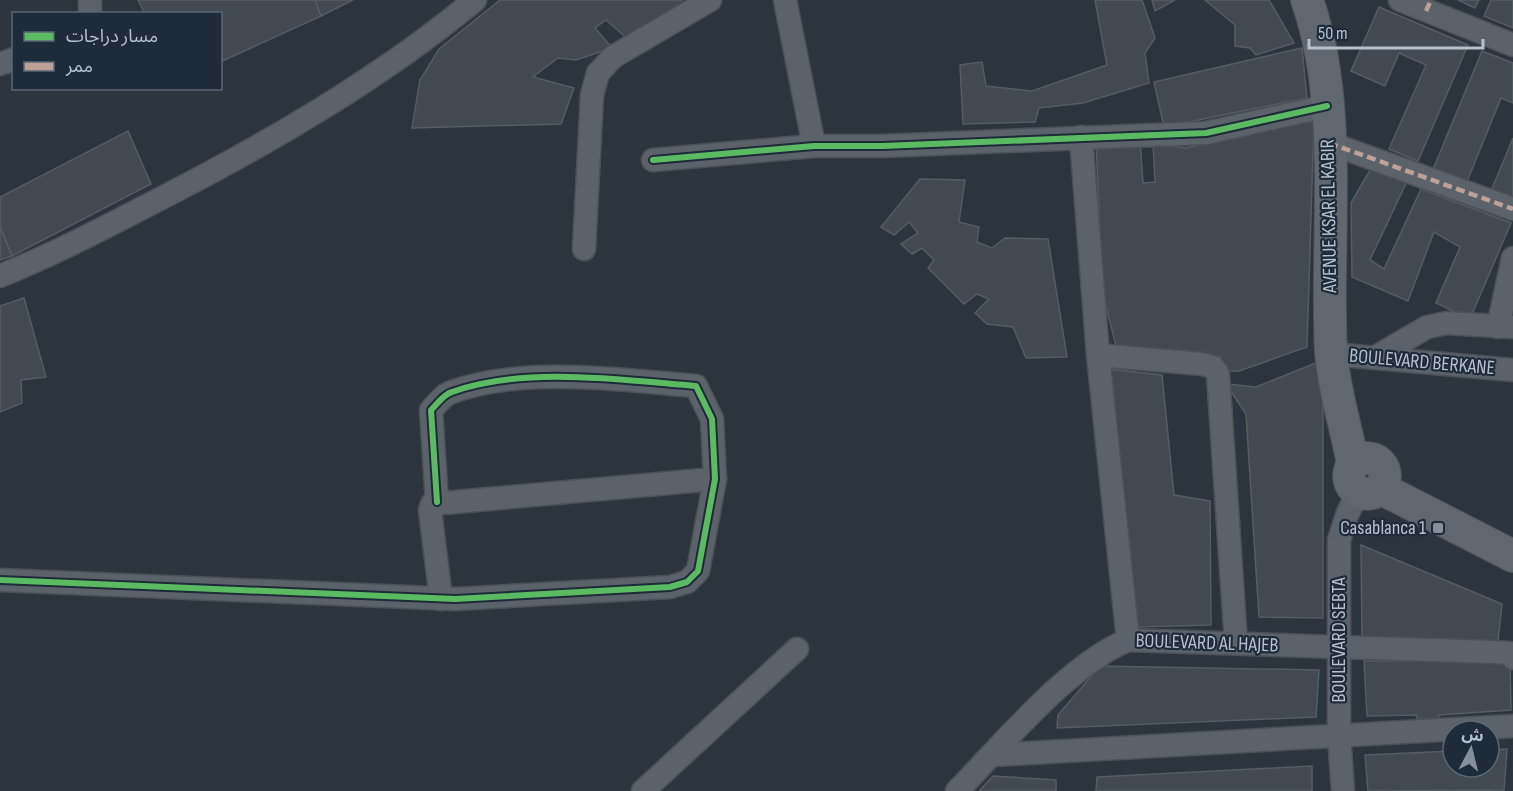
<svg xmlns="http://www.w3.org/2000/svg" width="1513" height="791" viewBox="0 0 1513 791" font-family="'Sofia Sans Condensed','Noto Sans Arabic',sans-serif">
  <rect width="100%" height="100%" fill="#2c353d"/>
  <g fill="#424950" stroke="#545c64" stroke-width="1.5">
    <polygon points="138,0 315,0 321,16 220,62 220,14 145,14"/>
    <polygon points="315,0 353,0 321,16"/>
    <polygon points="500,0 682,0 683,5 628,39 606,20 595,28 612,48 576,60 558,58 533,77 574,88 561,124 412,128 420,80 439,49"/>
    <polygon points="1095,0 1142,0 1155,38 1145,53 1149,83 1083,103 1039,108 1035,122 963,124 960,65 982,62 986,86 1032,91 1107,65"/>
    <polygon points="1152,0 1175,0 1155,11"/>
    <polygon points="1205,0 1269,0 1294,43 1256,55 1250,48 1235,46 1235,25"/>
    <polygon points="1458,0 1479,0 1475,8"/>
    <polygon points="1491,0 1513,0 1513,28 1484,16"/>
    <polygon points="1379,7 1468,45 1418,161 1389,149 1426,65 1399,53 1385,86 1351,71"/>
    <polygon points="1302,48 1307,98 1164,127 1154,82"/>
    <polygon points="1482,51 1513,63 1513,103 1501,98 1466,184 1432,172"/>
    <polygon points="1314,120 1307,347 1239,371 1223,371 1221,357 1116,346 1103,294 1096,142 1140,140 1143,183 1155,182 1153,144 1186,148"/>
    <polygon points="128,131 151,184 12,256 0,227 0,197"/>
    <polygon points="1513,138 1513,200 1491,191"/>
    <polygon points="1373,165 1409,177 1370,260 1384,269 1421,189 1511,223 1470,319 1436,303 1460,247 1434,232 1408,301 1352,277 1351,203"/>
    <polygon points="920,179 965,180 959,222 979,227 977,242 992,248 1005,238 1048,239 1067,357 1026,358 1013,327 987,324 975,313 989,299 977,294 964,304 928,268 934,260 922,248 912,254 901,244 918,233 909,222 894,235 881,227"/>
    <polygon points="0,227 12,256 0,260"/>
    <polygon points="24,298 46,377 21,380 22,403 0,412 0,306"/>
    <polygon points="1323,360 1323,618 1259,617 1246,414 1226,384 1256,387"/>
    <polygon points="1108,369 1162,375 1174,495 1210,501 1211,625 1134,627"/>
    <polygon points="1361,545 1502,604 1498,641 1362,642"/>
    <polygon points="1364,661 1510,661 1511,710 1439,715 1437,724 1419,725 1416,715 1367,716"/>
    <polygon points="1100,666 1319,670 1316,717 1057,728 1058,715"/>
    <polygon points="1507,749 1504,790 1368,791 1365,755 1453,751 1453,767 1489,767 1489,750"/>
    <polygon points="1312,766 1312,791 1096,791 1097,777"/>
    <polygon points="993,776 1056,780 1056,791 979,791"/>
  </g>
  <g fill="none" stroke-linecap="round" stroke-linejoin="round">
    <defs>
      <g id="street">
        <polyline points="90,0 90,14"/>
        <polyline points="785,0 814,146"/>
        <polyline points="1400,0 1513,45"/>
        <polyline points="0,64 14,59"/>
        <polyline points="1081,137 1098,355 1128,640"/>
        <polyline points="1329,143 1513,209"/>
        <polyline points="653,160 814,146 882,146 1206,133 1327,106"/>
        <polyline points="584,249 592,95 598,73 613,57 710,0"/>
        <path d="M0,276c54,-22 104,-48 156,-75 111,-57 222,-121 319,-201"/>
        <polyline points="1498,327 1513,258"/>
        <polyline points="1331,354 1513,370"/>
        <polyline points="1098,355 1202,364 1213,367 1218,374 1236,643"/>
        <polyline points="1374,358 1427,327 1447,323 1513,327"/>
        <path d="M0,580l455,19 215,-12 17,-5 11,-11 17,-92 -3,-60 -16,-33c-74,-6 -173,-20 -244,6 -8,2 -15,12 -21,18l6,92"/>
        <polyline points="441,599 430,510 432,504 715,479"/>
        <polyline points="993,755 1513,726"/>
        <polyline points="643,791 797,649"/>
        <path d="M957,791c47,-48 111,-126 171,-151l365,12 16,1 4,5"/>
        <polyline points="1343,791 1339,736 1339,540 1347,515 1358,492"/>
      </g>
      <g id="secondary">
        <path d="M1307,0c38,107 18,240 24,352 3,39 15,74 22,112"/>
        <circle cx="1367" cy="476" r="18"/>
        <polyline points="1380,488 1513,556"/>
      </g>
    </defs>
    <use href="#street" stroke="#4b5157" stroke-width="25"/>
    <use href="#secondary" stroke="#4b5157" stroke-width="34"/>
    <use href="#street" stroke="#5c626a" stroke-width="22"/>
    <use href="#secondary" stroke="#61676e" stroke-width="32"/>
    <g stroke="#bda197" stroke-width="4.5" stroke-dasharray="9 4.5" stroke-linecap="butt">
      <polyline points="1426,11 1431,0"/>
      <polyline points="1329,143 1513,209"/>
    </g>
    <defs>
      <g id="cycleway">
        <polyline points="653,160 814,146 882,146 1206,133 1327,106"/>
        <path d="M0,580l455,19 215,-12 17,-5 11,-11 17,-92 -3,-60 -16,-33c-74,-6 -173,-20 -244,6 -8,2 -15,12 -21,18l6,92"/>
      </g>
    </defs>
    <use href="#cycleway" stroke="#1e2b39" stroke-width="10"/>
    <use href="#cycleway" stroke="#5cba63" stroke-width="6"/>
  </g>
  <rect fill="#86909b" stroke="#1e2b39" stroke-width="2" x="1432" y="522" width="12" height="12" rx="3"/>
  <g text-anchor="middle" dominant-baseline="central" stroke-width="4.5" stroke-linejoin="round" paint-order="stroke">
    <g font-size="20" fill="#b7c1cd" stroke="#1e2b39">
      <text transform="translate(1329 216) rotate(-91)">AVENUE KSAR EL KABIR</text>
      <text transform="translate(1422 362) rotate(5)">BOULEVARD BERKANE</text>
      <text transform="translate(1339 640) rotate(-90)">BOULEVARD SEBTA</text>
      <text transform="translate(1207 643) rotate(2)">BOULEVARD AL HAJEB</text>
    </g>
    <g font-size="20" fill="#b7c1cd" stroke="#1e2b39" text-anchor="end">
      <text x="1426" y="528">Casablanca 1</text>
    </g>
  </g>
  <rect x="12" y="12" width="210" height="78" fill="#1e2b39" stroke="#5b6774" stroke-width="1.5"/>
  <rect x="24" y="32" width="30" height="9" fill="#5cba63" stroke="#5b6774" stroke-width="1.5"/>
  <text x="66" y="42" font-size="18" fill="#b7c1cd">مسار دراجات</text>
  <rect x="24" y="62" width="30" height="9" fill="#bda197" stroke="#5b6774" stroke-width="1.5"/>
  <text x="66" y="72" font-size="18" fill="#b7c1cd">ممر</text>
  <g transform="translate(1471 749) rotate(7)"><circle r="28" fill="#1e2b39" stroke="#5b6774" stroke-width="1.5"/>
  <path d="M0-4.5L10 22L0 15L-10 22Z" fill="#86909b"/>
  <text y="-9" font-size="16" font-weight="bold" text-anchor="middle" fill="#b7c1cd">ش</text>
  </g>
  <path d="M1309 39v9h174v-9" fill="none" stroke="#b7c1cd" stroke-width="3"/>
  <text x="1318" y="39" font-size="18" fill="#b7c1cd" stroke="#1e2b39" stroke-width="4.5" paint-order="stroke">50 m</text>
</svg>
